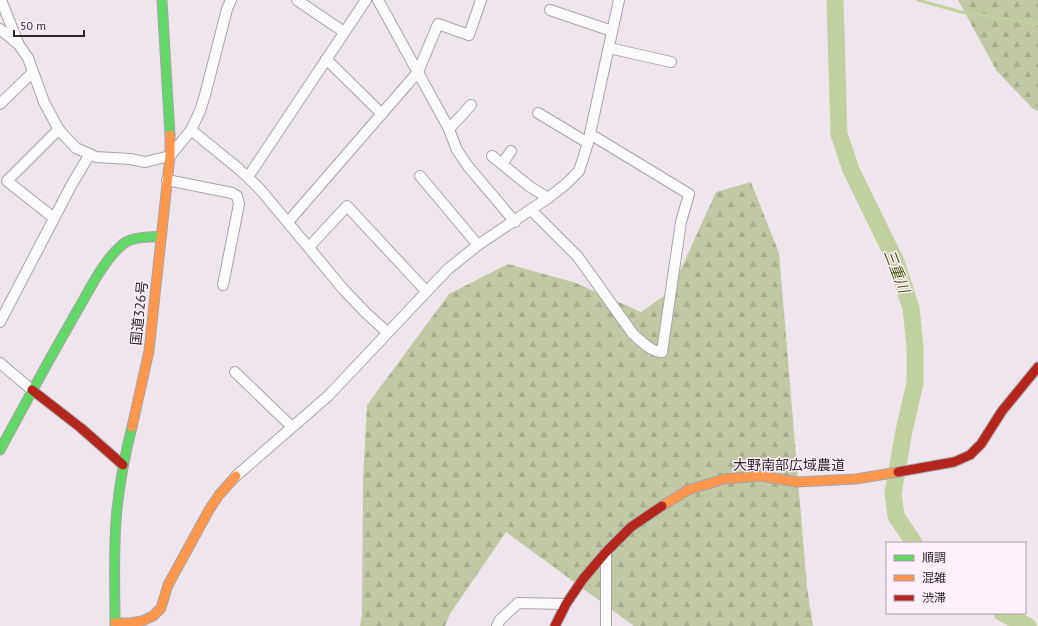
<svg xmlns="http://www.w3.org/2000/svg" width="1038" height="626" viewBox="0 0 1038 626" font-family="'PT Sans','Noto Sans JP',sans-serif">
  <defs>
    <pattern id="forest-firs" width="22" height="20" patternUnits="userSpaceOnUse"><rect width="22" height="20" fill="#c0c9a4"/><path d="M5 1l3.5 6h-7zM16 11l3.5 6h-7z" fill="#a5ad8d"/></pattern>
  </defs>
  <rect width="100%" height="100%" fill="#eee6ec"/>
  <g fill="url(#forest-firs)">
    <polygon points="958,0 1038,0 1038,111 1033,109 996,70"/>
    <polygon points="751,182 779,253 807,587 813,626 634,626 506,532 450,614 445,626 360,626 362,615 363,480 367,405 449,294 508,264 576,283 641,312 671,291 716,192"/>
  </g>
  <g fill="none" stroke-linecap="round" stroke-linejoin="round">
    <polyline stroke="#c1d09f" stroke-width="3" points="918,0 961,12 1038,24"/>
    <g stroke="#c1d09f" stroke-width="17">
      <polyline points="835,0 839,134 851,170 896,262 911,308 915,347 915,383 904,431 893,493 896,516 914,543"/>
      <polyline points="1002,613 1028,626"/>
    </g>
    <defs>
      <g id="street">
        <polyline points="1,0 19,45 28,58 44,102 59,130 76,148 96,157 130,159 145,162 170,156 191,130 200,111 205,95 227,9 231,0"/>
        <polyline points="297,0 344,32"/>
        <polyline points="378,0 448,127 457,150 467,165 515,222"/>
        <polyline points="550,10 612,31"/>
        <polyline points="0,29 18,44"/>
        <polyline points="609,48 671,62"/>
        <polyline points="326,59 382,114"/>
        <polyline points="0,104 33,72"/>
        <polyline points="538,113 588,143"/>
        <polyline points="449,129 471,105"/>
        <polyline points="191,130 239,169 259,188 344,290 366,313 387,332"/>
        <polyline points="492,156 529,186 548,198"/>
        <polyline points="502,164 511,151"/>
        <polyline points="420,176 478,245"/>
        <polyline points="248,177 366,0"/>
        <polyline points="167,180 232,193 237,196 239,204 223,285"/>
        <path d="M531,210l47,47 55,77c7,6 19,19 29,18l19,-130 8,-28 -99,-60"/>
        <polyline points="54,218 7,181 59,129"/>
        <polyline points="288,222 418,72 438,24 469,35 481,0"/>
        <polyline points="309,247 347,206 426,291"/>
        <polyline points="0,322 72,184 90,154"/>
        <polyline points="0,363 32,390"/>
        <polyline points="235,372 292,427"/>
        <polyline points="236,476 328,396 448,269 478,245 548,198 566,184 579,171 588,143 619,0"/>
        <polyline points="497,626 500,620 518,603 566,604"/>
        <polyline points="606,626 606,552"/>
      </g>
      <g id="fast">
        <polyline points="162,0 170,135"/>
        <path d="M0,450c26,-48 52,-96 80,-144 12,-21 24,-46 43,-62 10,-8 26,-6 38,-8"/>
        <path d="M115,626c0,-39 -2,-78 2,-117 3,-28 8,-55 15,-82"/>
      </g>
      <g id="slow">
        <polyline points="132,427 149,351 170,156 170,135"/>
        <polyline points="662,506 688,490 724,479 760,476 797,482 856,479 898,472"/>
        <polyline points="115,623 130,623 142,621 153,616 161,608 168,585 209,510 219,495 236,476"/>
      </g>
      <g id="jam">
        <polyline points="32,390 81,428 123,465"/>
        <polyline points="898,472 954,462 970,455 981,444 1002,411 1038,367"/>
        <polyline points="555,626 566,604 583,579 606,552 631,527 662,506"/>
      </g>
    </defs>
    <use href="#street" stroke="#a9a3a8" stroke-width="12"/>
    <use href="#fast" stroke="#a9a3a8" stroke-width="11"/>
    <use href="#slow" stroke="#a9a3a8" stroke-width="11"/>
    <use href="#jam" stroke="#a9a3a8" stroke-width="11"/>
    <use href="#street" stroke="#fcfbfc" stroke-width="10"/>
    <use href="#fast" stroke="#63d668" stroke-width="9"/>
    <use href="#slow" stroke="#ff974d" stroke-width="9"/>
    <use href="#jam" stroke="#b3261e" stroke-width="9"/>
  </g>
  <g text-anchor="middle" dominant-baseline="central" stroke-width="3" stroke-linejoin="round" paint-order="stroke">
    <g font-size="14" fill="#2d282c" stroke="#feeffb">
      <text transform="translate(139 313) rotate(-84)">国道326号</text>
      <text x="789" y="465">大野南部広域農道</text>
    </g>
    <g font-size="15" font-style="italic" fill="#485d0c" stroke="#feeffb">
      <text transform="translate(897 271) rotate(69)">三重川</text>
    </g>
  </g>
  <rect x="886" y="542" width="140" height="72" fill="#feeffb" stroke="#aa9fa8"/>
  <rect x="894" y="555" width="20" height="6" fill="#63d668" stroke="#aa9fa8"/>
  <text x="922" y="562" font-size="12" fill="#2d282c">順調</text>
  <rect x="894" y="575" width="20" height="6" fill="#ff974d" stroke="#aa9fa8"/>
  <text x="922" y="582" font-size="12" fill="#2d282c">混雑</text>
  <rect x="894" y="595" width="20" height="6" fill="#b3261e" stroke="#aa9fa8"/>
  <text x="922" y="602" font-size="12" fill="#2d282c">渋滞</text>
  <path d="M14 30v6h70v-6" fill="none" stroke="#2d282c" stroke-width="2"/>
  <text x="20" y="30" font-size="12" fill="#2d282c" stroke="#feeffb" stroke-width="3" paint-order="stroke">50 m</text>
</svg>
